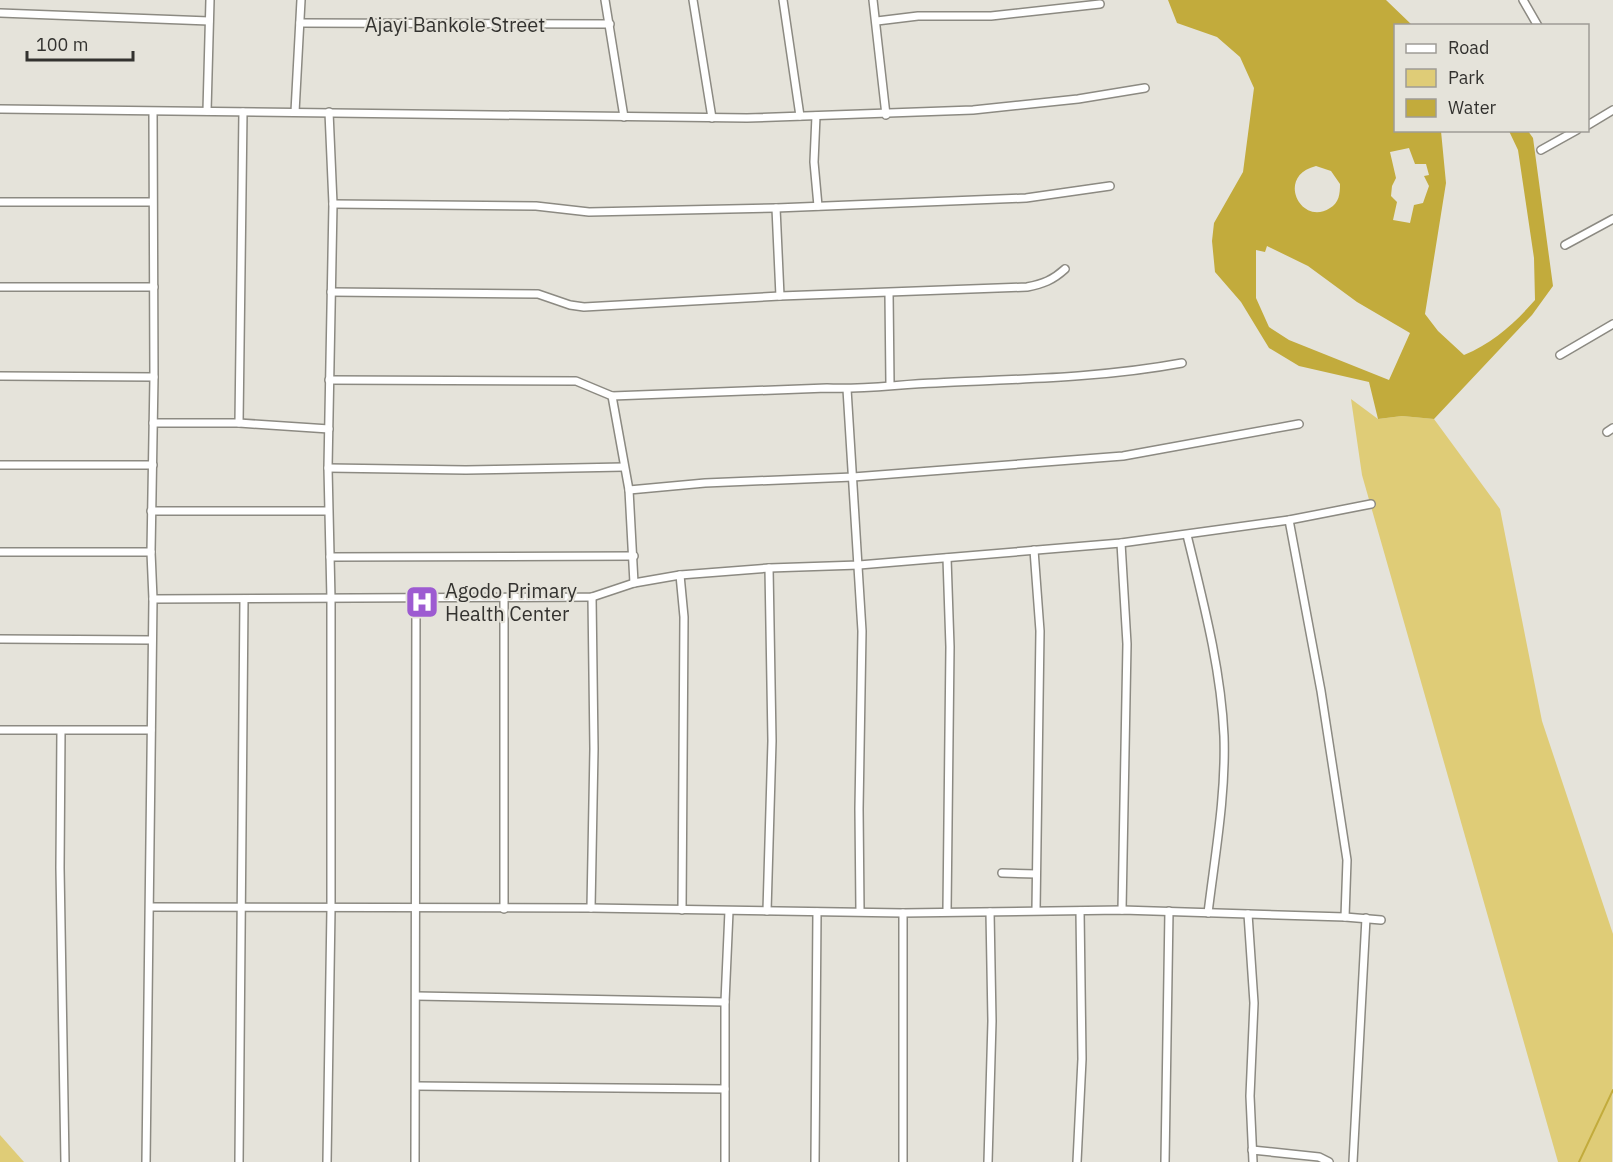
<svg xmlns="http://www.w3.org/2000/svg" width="1613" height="1162" viewBox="0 0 1613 1162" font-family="'IBM Plex Sans',sans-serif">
  <rect width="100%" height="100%" fill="#e5e3da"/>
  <g fill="#dfcc77">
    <polygon points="1351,399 1378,419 1402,416 1434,419 1500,509 1542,721 1613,934 1612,1162 1558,1162 1362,475"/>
    <polygon points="0,1135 24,1162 0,1162"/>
  </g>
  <path fill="#c2ab3c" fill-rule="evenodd" d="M1168,0h218l26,25 -16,1v104l45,1 5,52 -21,131 13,17 26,24c29,-12 51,-32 71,-55l-1,-42 -16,-108 -9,-19h19l5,7 20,148 -21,29 -98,104 -32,-3 -24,3 -9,-37 -70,-16 -30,-18 -28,-46 -26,-30 -3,-31 2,-18 29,-51 11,-84 -14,-31 -23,-20 -40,-14zM1409,148l6,16h11l3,11 -5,1 5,10 -6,17 -9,2 -4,18 -17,-3 4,-18 -6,-6 1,-10 4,-8 -6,-26zM1316,166l15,5 9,13c0,10 -1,19 -10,24 -29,19 -55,-32 -14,-42zM1267,246l41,20 49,36 53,31 -21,47 -100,-40 -20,-13 -13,-29v-48l9,2z"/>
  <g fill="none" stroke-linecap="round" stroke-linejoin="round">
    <polyline stroke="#c2ab3c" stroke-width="2" points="1579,1162 1613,1090"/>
    <defs>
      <g id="minor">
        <polyline points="605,0 624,117"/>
        <polyline points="693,0 712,118"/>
        <polyline points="783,0 800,116"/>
        <polyline points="873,0 886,115"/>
        <polyline points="1523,0 1538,26"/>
        <polyline points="0,13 209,21"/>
        <polyline points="877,21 918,16 991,16 1100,4"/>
        <polyline points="300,23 610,24"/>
        <polyline points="0,109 747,118 973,110 1078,99 1145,88"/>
        <polyline points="207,111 210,0"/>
        <polyline points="295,112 301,0"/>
        <polyline points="816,116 814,162 818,206"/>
        <polyline points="1588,125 1613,110"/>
        <polyline points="1541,150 1577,130"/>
        <polyline points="0,202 152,202"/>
        <polyline points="333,204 536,206 589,212 776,208 1026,198 1110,186"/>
        <polyline points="776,208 780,296"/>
        <polyline points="1565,245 1613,219"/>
        <polyline points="0,287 154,287"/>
        <path d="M331,292l207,2 32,11 14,2 196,-11 247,-9c16,-3 26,-7 38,-18"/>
        <polyline points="889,293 890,384"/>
        <polyline points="1560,355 1613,324"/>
        <polyline points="0,376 154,377"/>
        <path d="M329,380l247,1 36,15 215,-8c36,2 73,-4 109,-5 83,-4 165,-5 246,-20"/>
        <polyline points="847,389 862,631 859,809 860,911"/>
        <polyline points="612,396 629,490 634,583"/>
        <polyline points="153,423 239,423 329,429"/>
        <polyline points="239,423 243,112"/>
        <polyline points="1607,432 1613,428"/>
        <polyline points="0,465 153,465"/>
        <polyline points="328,468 466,470 624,467"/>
        <polyline points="629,490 705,483 853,477 1123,456 1299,424"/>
        <polyline points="151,511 328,511"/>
        <polyline points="1289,520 1321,691 1347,860 1345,917"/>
        <path d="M1187,535c16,66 34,133 37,201 2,59 -9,119 -16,177"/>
        <polyline points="1121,543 1127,644 1122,910"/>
        <polyline points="1034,550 1040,631 1036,910"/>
        <polyline points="0,552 151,552"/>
        <polyline points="330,557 634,556"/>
        <polyline points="947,558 950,647 947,911"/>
        <polyline points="680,575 684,617 682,910"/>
        <polyline points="153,599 592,597 634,583 680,575 769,568 859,565 1121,543 1289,520 1371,504"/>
        <polyline points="0,639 152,640"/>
        <polyline points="0,730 151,730"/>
        <polyline points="61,731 60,868 65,1162"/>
        <polyline points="1002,873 1036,874"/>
        <polyline points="150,907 591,908 903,913 1122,910 1345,917 1381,920"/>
        <polyline points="591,908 594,749 592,597"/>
        <polyline points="504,909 504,598"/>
        <polyline points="767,911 772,741 769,568"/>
        <polyline points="903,913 903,1162"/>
        <polyline points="1248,914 1254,1003 1250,1096 1253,1162"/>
        <polyline points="416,996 725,1002"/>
        <polyline points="416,1086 725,1089"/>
        <polyline points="1252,1150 1319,1157 1329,1162"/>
        <polyline points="146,1162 153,599 151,552 154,377 153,112"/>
        <polyline points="239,1162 244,599"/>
        <polyline points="327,1162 331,909 331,599 328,468 333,204 329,112"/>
        <polyline points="415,1162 416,597"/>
        <polyline points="725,1162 725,1002 729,911"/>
        <polyline points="815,1162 817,912"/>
        <polyline points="988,1162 992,1021 990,912"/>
        <polyline points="1077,1162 1082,1059 1080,911"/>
        <polyline points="1165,1162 1169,911"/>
        <polyline points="1353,1162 1366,918"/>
      </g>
    </defs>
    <use href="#minor" stroke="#8c8a82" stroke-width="10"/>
    <use href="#minor" stroke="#fff" stroke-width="7"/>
  </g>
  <defs>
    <symbol id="hospital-square" viewBox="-11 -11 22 22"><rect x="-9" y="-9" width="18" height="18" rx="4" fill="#9d5bd1" stroke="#e5e3da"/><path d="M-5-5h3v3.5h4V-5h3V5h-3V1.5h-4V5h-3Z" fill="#fff"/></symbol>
  </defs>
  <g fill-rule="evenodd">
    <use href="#hospital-square" x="403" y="583" width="38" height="38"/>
  </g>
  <g text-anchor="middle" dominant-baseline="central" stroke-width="4.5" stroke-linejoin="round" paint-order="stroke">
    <g font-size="20" fill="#33322f" stroke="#e5e3da">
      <text x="455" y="24">Ajayi Bankole Street</text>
    </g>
    <g font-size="20" fill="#33322f" stroke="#e5e3da" text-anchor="start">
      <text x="445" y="590">Agodo Primary<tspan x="445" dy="23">Health Center</tspan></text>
    </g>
  </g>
  <rect x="1394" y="24" width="195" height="108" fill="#e5e3da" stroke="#9e9c96" stroke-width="1.5"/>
  <rect x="1406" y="44" width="30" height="9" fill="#ffffff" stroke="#9e9c96" stroke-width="1.5"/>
  <text x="1448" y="54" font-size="18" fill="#33322f">Road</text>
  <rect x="1406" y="69" width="30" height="18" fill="#dfcc77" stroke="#9e9c96" stroke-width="1.5"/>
  <text x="1448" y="84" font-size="18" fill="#33322f">Park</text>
  <rect x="1406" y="99" width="30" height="18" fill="#c2ab3c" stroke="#9e9c96" stroke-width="1.5"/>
  <text x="1448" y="114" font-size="18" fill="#33322f">Water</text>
  <path d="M27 51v9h106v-9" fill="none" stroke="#33322f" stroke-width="3"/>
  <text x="36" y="51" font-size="18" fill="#33322f" stroke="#e5e3da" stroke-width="4.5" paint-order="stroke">100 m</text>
</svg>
